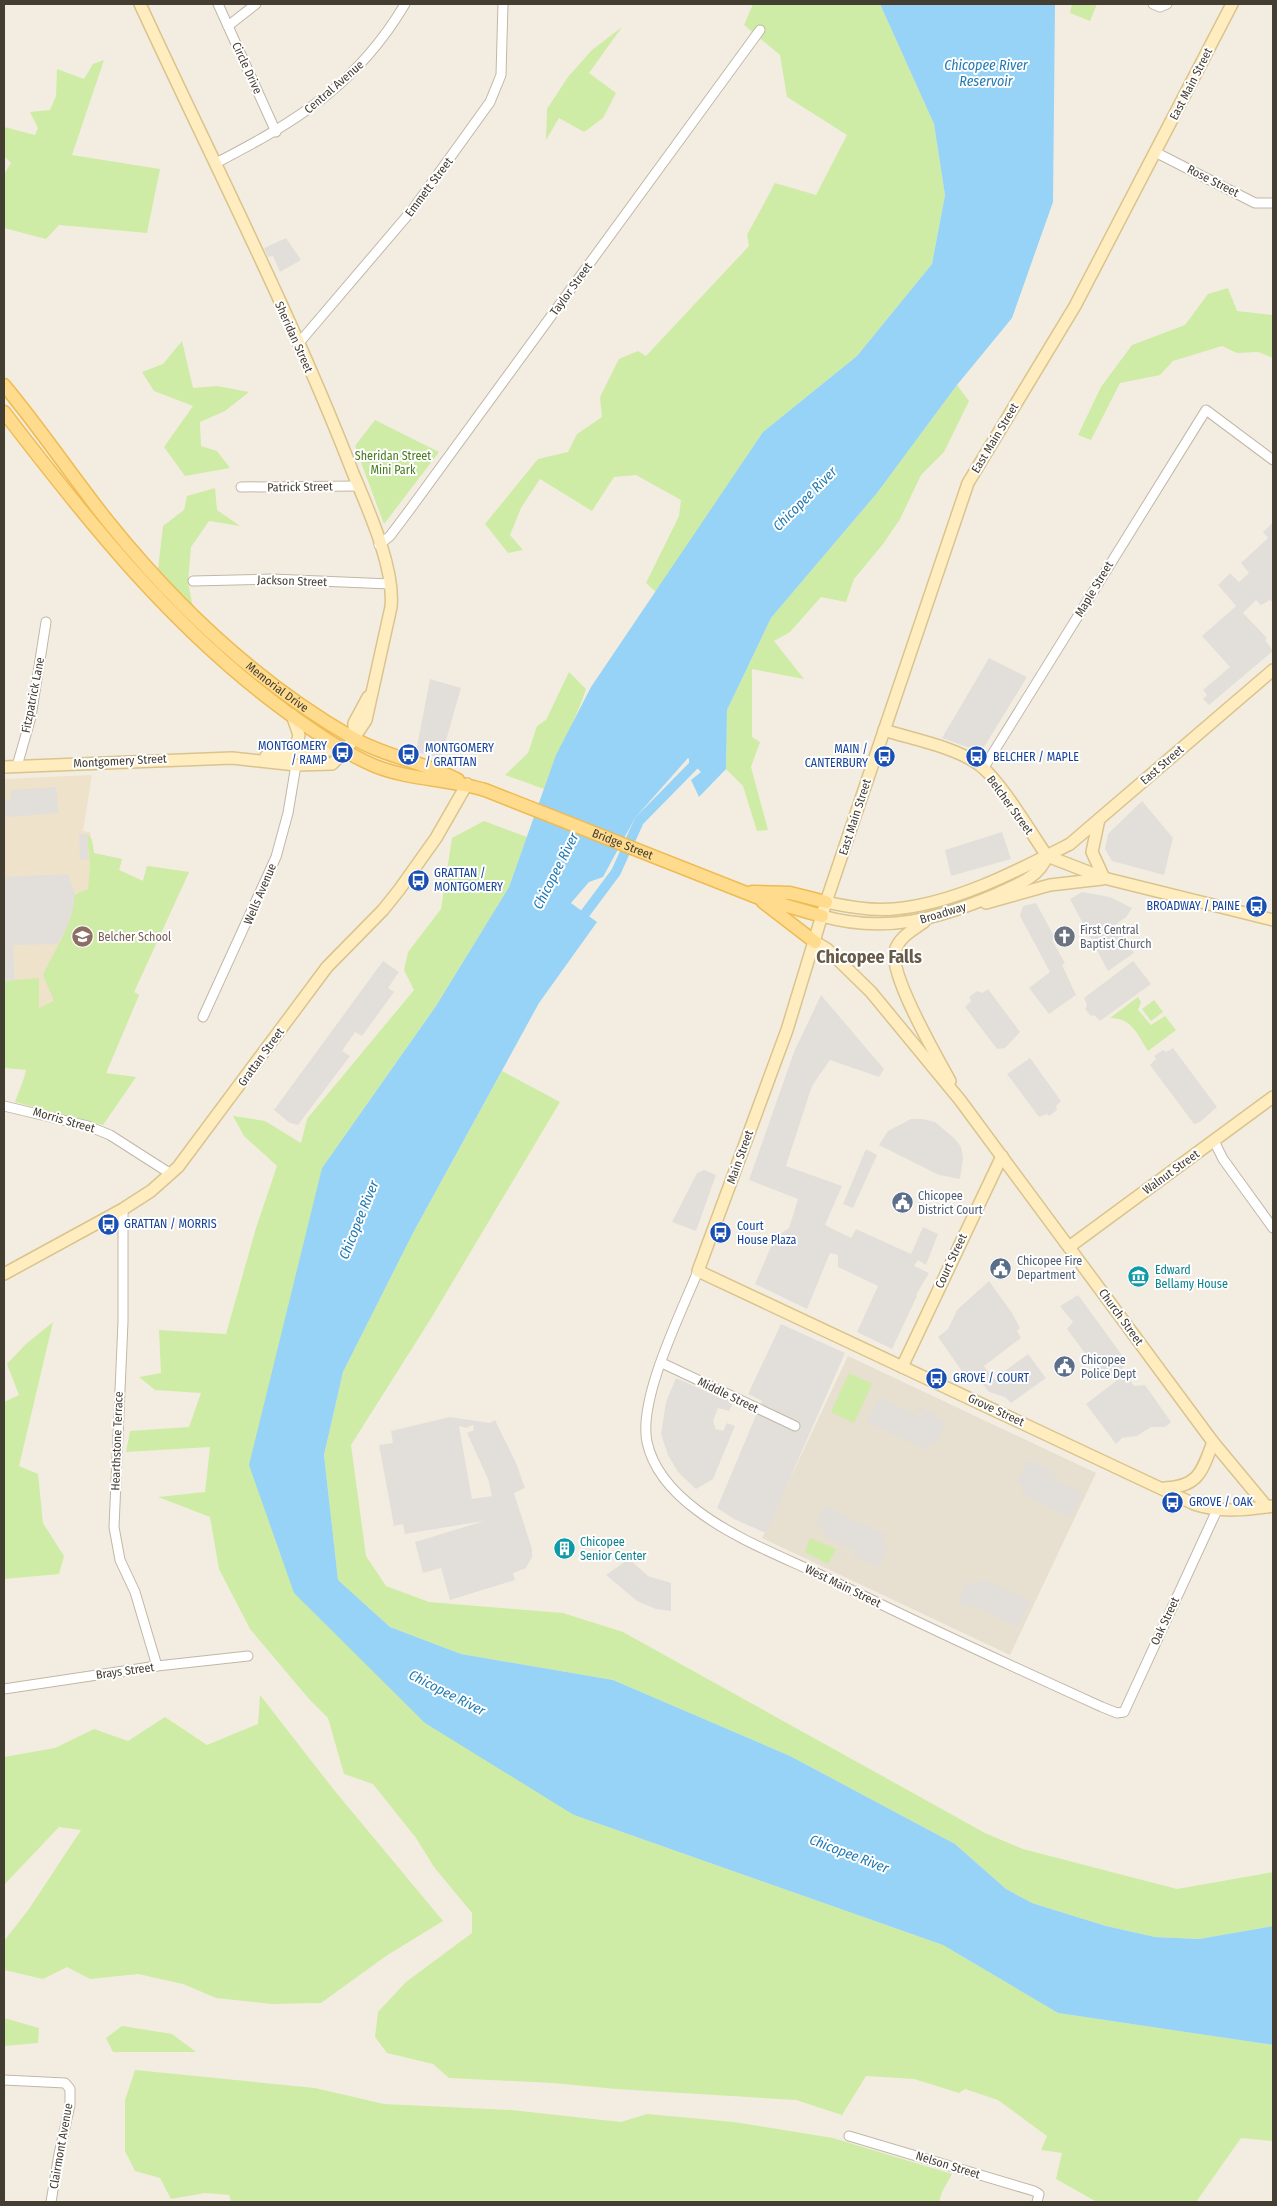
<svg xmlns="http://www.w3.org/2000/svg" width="1277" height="2206" viewBox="0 0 1277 2206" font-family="'Fira Sans Condensed',sans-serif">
  <rect width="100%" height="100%" fill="#f3ede1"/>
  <polygon fill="#e7dfcf" points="848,1356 1096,1473 1010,1655 762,1538"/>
  <polygon fill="#eee2ca" points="92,775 83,831 90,832 94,853 122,859 119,870 143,881 147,866 189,872 134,992 139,995 89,1113 20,1100 31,1038 4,1033 4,779"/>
  <g fill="#ceeca5">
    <polygon points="753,4 880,4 934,124 945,195 932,264 857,356 763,432 656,592 646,583 679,516 681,500 636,475 614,477 592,511 540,479 521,508 510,535 523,550 508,553 485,524 538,459 568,452 577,434 602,417 600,397 619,359 638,351 646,356 749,246 747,235 775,183 816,195 847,135 787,97 780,55 744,25"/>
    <polygon points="1072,4 1097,4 1090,21 1070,13"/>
    <polygon points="622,27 589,73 616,93 603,118 584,132 559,118 546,140 547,109 568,77 592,50"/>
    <polygon points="104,60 72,155 160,169 147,233 59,225 46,239 4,228 4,174 11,163 4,156 4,127 35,135 38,128 30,112 50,110 56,96 57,69 84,79 93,64"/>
    <polygon points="1228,288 1237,311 1273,315 1273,358 1258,352 1237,353 1222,346 1173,361 1160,375 1120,383 1091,440 1078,435 1101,387 1132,345 1185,325 1208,294"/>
    <polygon points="182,341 193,388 217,386 249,392 225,411 200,422 201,446 217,451 230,468 185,476 164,447 193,406 154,391 142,372 163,364"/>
    <polygon points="957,385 969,401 944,452 921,475 900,519 883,544 854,579 846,602 821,597 790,632 774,641 804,679 752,669 752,737 760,742 751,767 768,830 757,831 743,786 726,769 727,710 771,618 877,493"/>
    <polygon points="375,420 439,452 384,524 355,446"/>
    <polygon points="215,488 217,510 240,526 209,521 191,547 188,582 193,608 158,569 163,526 184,510 187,496"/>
    <path d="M569,672l17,17c-11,34 -30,65 -42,100l-39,-14 23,-22 9,-27 9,-6z"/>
    <polygon points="484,821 527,837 509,887 436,1006 322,1168 294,1593 574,1815 943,1945 1058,2013 1273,2045 1273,2141 1241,2138 1196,2202 1097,2202 1056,2179 1062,2153 1041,2150 1047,2136 998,2100 965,2089 959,2093 914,2079 866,2076 842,2115 796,2100 616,2089 553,2083 449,2078 433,2064 387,2053 375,2037 378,2012 406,1982 472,1933 472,1913 434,1867 416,1838 373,1784 344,1774 328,1718 309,1699 250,1629 219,1569 210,1517 158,1497 205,1492 210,1447 126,1452 130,1431 189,1427 201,1393 155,1390 139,1377 161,1373 159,1330 226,1334 256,1228 277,1166 244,1136 233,1116 265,1121 301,1143 307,1119 414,990 404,970 408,952 441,909 452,838"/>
    <path d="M87,834l5,6 2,13 28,6 -3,11 24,11 4,-15 42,6 -55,120 5,3 -33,78 30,4 -33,48 -88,-23 12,-32 -23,-2v-87l35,-3v30l15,-7 -11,-26c11,-24 32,-54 31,-80l14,-6 2,-24z"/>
    <path d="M1138,997l3,5 -3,8 13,15 14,-9 11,14 -28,21c-11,-17 -16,-33 -38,-33z"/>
    <polygon points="1154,1000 1163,1012 1151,1021 1142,1009"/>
    <polygon points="502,1071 560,1102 430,1320 351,1445 366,1556 386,1586 429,1602 563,1613 623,1632 985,1833 1023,1849 1177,1889 1273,1872 1273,1926 1199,1939 1155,1937 1106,1926 1032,1903 1006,1889 955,1844 790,1756 613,1680 461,1654 390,1627 338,1580 324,1455 343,1372 413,1233"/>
    <polygon points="53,1322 19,1466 38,1474 43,1523 64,1556 59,1574 4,1579 4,1402 19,1395 7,1364 26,1344"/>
    <polygon points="849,1373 872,1384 854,1423 831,1412"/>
    <polygon points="810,1538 836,1549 828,1564 805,1552"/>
    <polygon points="260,1695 334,1790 443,1921 386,1956 321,2003 272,2004 216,1998 183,1984 138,1974 90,1979 67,1967 43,1979 4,1970 4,1941 29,1909 81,1830 59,1827 4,1885 4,1757 55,1748 94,1729 128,1741 165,1717 207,1745 258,1724"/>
    <polygon points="4,2018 39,2028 38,2043 4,2046"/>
    <polygon points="122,2026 172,2034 196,2052 113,2052 106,2038"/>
    <polygon points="135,2070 315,2088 384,2104 511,2110 621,2122 647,2114 734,2122 833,2138 952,2174 942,2192 939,2202 231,2202 229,2195 205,2193 171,2199 160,2178 135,2171 125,2151 125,2100"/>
  </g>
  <g fill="#e2dfdb" fill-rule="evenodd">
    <polygon points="286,238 301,260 280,272 273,256 268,257 264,248"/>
    <polygon points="1273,522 1273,603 1270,600 1261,605 1256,600 1243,613 1267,638 1265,640 1273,651 1209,705 1203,699 1207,695 1203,690 1230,667 1202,636 1236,606 1218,585 1230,573 1239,582 1249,573 1241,563 1268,538 1263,532"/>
    <polygon points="989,658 1027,677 981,752 942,738"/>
    <polygon points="430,679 461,688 441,758 416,752"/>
    <polygon points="56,787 59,813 12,817 4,816 4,800 10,800 11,790"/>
    <polygon points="1142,801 1173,838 1164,875 1112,861 1105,849 1108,834"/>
    <polygon points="1002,832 1011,859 951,876 945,850"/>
    <polygon points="79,834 87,834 89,859 80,860"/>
    <polygon points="68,874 74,890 74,903 67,928 57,944 13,945 15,980 4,981 4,877"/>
    <polygon points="1082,892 1110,897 1132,908 1126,917 1115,925 1134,953 1108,971 1070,899"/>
    <polygon points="1036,903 1055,938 1052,940 1065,963 1062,965 1076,995 1049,1014 1029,988 1050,972 1020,916 1023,906"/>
    <polygon points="383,961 399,972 388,988 394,992 362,1036 355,1032 342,1051 350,1056 298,1125 290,1123 274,1110"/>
    <polygon points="1133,961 1151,984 1100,1021 1094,1015 1091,1016 1085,1009 1087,1005 1084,998"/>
    <polygon points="988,989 1020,1032 1005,1048 997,1049 965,1007 971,1001 969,997 977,991 982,993"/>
    <polygon points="821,995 884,1069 879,1077 830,1060 812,1086 786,1166 842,1186 825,1225 851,1238 856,1229 911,1254 923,1227 938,1234 926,1265 918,1260 914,1266 929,1273 916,1295 917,1296 892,1349 857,1332 878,1286 838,1267 838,1255 830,1253 807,1309 755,1284 775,1237 789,1228 798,1199 749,1180 794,1052"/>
    <polygon points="1173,1048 1217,1107 1200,1122 1194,1124 1150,1065 1156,1059 1154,1056 1163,1050 1166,1052"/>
    <polygon points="1030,1058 1061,1101 1056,1106 1057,1110 1049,1116 1047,1114 1039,1117 1007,1074"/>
    <polygon points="911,1119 923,1119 935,1122 954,1138 961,1147 963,1158 960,1179 939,1175 879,1145 888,1131"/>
    <polygon points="866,1149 877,1155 853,1208 843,1204"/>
    <polygon points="704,1170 716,1175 696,1231 672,1222 697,1173"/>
    <polygon points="989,1281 1012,1313 1020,1328 1017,1331 1021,1338 984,1366 994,1379 1028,1354 1046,1378 1011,1403 1005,1397 989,1392 974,1373 966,1377 938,1337 948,1329 957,1310"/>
    <polygon points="1078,1295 1127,1362 1122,1369 1134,1386 1145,1385 1171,1422 1165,1427 1151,1427 1137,1436 1122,1438 1116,1444 1086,1404 1116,1381 1112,1376 1104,1379 1067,1329 1073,1322 1060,1306"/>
    <polygon points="781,1324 845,1353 766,1533 734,1519 717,1508 762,1401 748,1394"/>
    <polygon points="676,1378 733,1403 729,1411 718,1408 713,1421 716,1429 723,1431 727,1423 735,1426 713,1479 696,1489 678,1472 668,1455 661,1434 666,1402"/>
    <polygon points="879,1397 924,1418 926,1415 917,1411 920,1407 930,1411 945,1423 936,1444 930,1442 926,1450 867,1422"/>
    <path d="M450,1417l40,6 5,-3 21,43 9,25 -11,5 18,56v8l-6,11 -13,5 2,7 -65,20 -9,-32 -18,5 -8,-31 69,-21 -79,13 -2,-10 -9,2 -15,-81 14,-2 -2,-12zM473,1425l1,5 -7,3 21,46 4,17 -20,3 -13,-73 7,2z"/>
    <polygon points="1027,1460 1056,1472 1055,1477 1045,1472 1043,1474 1083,1493 1070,1518 1021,1493 1024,1486 1017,1481"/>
    <polygon points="824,1506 886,1535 881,1543 888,1547 879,1567 851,1557 853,1552 861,1556 862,1554 822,1535 825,1529 816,1523"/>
    <polygon points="629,1559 648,1576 671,1583 671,1611 656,1609 637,1601 606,1575"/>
    <polygon points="981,1579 1031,1601 1018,1627 980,1609 957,1604 967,1581 976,1585"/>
  </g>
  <polygon fill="#96d3f7" points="880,4 1055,4 1053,202 1012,318 957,385 877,493 771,618 727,710 726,769 699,797 691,780 701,772 688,758 635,818 603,877 589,882 571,903 597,922 539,1003 413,1233 343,1372 324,1455 338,1580 390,1627 461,1654 613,1680 790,1756 955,1844 1006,1889 1032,1903 1106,1926 1155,1937 1199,1939 1273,1926 1273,2045 1058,2013 943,1945 574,1815 425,1723 294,1593 249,1465 322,1168 436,1006 509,887 556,755 591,687 763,432 857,356 932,264 945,195 934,124"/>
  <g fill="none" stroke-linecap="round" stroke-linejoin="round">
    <polyline stroke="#96d3f7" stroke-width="10" points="578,923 616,872 639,821 694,765 694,753"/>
    <defs>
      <g id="street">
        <polyline points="218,4 276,132"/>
        <polyline points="1153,4 1160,7 1167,4"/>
        <polyline points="228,26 256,4"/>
        <polyline points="1155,152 1255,203 1273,203"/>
        <path d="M216,163c81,-42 141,-78 189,-159"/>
        <polyline points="298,344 413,209 490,102 501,75 503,4"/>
        <polyline points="241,487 358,486"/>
        <polyline points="379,545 390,536 411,508 760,30"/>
        <polyline points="193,581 272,579 390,584"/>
        <polyline points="17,766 31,717 46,622"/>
        <polyline points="983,769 1206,410 1273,460"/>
        <polyline points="203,1017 276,857 288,813 296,765"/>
        <polyline points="4,1106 88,1126 110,1135 171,1174"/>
        <polyline points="1214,1141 1223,1159 1273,1228"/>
        <polyline points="123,1209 123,1322 114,1527 120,1560 135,1592 157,1666"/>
        <path d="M698,1271c-17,42 -60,128 -51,171 6,28 28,52 51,69 37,28 85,46 127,66 91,45 184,88 277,130l15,6 7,-1 93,-202"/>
        <polyline points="662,1363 795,1426"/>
        <polyline points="4,1689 157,1666 248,1656"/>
        <polyline points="4,2080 65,2083 70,2089 70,2105 59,2154 51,2202"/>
        <polyline points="849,2136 1034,2191 1039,2194 1037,2202"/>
      </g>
      <g id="secondary">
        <path d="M1232,4l-157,302 -107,177 -142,419 -39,128 -89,241 496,233c27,9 52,6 79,2"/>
        <polyline points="292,715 299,735 294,754"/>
        <path d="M884,730c28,9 71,17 94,34 21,14 53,69 69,92"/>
        <polyline points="354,739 354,723 368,697"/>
        <polyline points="266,756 322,750 345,750"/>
        <path d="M4,767l228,-9 64,7 36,-1 14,-14 20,-30 25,-113c4,-39 -23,-98 -38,-134 -62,-160 -141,-313 -213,-469"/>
        <polyline points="1099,819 1092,852 1104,878"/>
        <polyline points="1047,856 1104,878 1273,920"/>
        <path d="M826,902c22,5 46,9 68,7 60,-5 123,-38 176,-65l203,-174"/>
        <polyline points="986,903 1050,885 1102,879"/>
        <path d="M822,916c64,18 116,3 175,-22 19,-9 42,-16 50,-38"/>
        <path d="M924,922c-11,8 -25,15 -29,29 -6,24 42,106 55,130"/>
        <polyline points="815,942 827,949 871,992 960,1100 1213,1442 1267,1507"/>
        <polyline points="1069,1247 1273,1097"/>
        <polyline points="4,1274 123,1209 151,1191 178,1167 327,967 383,910 399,890 436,838 467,784"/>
        <polyline points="902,1367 1002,1156"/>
        <path d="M1164,1488c35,-1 38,-17 49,-46"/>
      </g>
      <g id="primary">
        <path id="s1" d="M4,385c37,44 69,93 106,139 67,83 149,160 243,214 33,19 71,24 105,42"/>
        <path id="s2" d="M4,412c85,111 170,218 284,301 27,19 56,40 87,53 35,14 74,13 110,24l274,108 63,18"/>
        <polyline points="752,892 790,893 826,902"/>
        <polyline points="763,902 815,942"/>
      </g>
    </defs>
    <use href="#street" stroke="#c1b7a6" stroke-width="11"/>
    <use href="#secondary" stroke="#dac48e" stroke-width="14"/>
    <use href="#primary" stroke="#efbb53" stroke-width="15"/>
    <use href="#street" stroke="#fff" stroke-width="9"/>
    <use href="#secondary" stroke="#ffedbf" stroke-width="11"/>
    <use href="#primary" stroke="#ffdb8e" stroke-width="12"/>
  </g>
  <defs>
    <symbol id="bus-disc" viewBox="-11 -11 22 22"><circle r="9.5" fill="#1a4fb4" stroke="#fff"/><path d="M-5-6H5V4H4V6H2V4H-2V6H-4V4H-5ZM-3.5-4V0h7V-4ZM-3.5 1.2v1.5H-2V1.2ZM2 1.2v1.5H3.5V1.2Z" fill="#fff"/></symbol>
    <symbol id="school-disc" viewBox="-11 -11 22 22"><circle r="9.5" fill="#8d6e63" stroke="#fff"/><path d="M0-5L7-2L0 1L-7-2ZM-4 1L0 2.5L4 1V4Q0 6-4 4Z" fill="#fff"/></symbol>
    <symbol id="church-disc" viewBox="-11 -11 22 22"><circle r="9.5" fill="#6b7280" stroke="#fff"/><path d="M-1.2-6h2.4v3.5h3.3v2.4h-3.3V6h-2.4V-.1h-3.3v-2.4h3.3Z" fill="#fff"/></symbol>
    <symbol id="civic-disc" viewBox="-11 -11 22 22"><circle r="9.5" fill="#5c6f8a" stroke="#fff"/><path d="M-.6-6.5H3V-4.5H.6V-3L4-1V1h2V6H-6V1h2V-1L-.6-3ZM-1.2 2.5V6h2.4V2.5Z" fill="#fff"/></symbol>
    <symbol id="museum-disc" viewBox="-11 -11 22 22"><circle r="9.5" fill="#0f9aa8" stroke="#fff"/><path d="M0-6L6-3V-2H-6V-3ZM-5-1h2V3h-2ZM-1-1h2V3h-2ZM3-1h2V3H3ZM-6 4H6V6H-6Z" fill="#fff"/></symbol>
    <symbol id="building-disc" viewBox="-11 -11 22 22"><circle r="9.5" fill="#0f9aa8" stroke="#fff"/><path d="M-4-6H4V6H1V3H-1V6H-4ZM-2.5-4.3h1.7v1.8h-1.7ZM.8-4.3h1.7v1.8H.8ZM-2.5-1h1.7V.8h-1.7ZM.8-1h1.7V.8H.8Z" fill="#fff"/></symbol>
  </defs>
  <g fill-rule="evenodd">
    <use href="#bus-disc" x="330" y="740" width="25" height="25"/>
    <use href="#bus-disc" x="396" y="742" width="25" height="25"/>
    <use href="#bus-disc" x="872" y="744" width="25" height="25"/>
    <use href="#bus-disc" x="964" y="744" width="25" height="25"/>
    <use href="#bus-disc" x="406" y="868" width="25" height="25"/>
    <use href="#bus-disc" x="1244" y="894" width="25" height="25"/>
    <use href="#school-disc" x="70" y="924" width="25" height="25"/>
    <use href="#church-disc" x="1052" y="924" width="25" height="25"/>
    <use href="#civic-disc" x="890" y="1190" width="25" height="25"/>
    <use href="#bus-disc" x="96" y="1212" width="25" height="25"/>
    <use href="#bus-disc" x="708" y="1220" width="25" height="25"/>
    <use href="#civic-disc" x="988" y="1256" width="25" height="25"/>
    <use href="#museum-disc" x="1126" y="1264" width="25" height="25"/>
    <use href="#civic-disc" x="1052" y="1354" width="25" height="25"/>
    <use href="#bus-disc" x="924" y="1366" width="25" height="25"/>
    <use href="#bus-disc" x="1160" y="1490" width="25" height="25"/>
    <use href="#building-disc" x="552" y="1536" width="25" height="25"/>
  </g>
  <g text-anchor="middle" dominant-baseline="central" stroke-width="4" stroke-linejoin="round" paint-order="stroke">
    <g font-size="12" fill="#443d32" stroke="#fff">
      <text transform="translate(247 68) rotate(65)">Circle Drive</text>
      <text transform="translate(1191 84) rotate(-63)">East Main Street</text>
      <text transform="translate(334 87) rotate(-41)">Central Avenue</text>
      <text transform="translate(1213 181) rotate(27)">Rose Street</text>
      <text transform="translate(429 187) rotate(-53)">Emmett Street</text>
      <text transform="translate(571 289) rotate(-54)">Taylor Street</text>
      <text transform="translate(294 337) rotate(66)">Sheridan Street</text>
      <text transform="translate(995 438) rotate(-59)">East Main Street</text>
      <text transform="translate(300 487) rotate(-1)">Patrick Street</text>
      <text transform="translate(292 581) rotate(2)">Jackson Street</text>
      <text transform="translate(1094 589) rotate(-59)">Maple Street</text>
      <text stroke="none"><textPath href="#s1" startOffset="409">Memorial Drive</textPath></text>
      <text transform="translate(33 695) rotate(-79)">Fitzpatrick Lane</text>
      <text transform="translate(120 761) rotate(-3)">Montgomery Street</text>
      <text transform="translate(1162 765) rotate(-41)">East Street</text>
      <text transform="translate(1010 805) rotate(54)">Belcher Street</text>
      <text transform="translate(855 817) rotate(-72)">East Main Street</text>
      <text stroke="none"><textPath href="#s2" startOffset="778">Bridge Street</textPath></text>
      <text transform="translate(260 894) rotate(-67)">Wells Avenue</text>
      <text transform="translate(943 913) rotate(-17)">Broadway</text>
      <text transform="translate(261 1057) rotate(-54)">Grattan Street</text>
      <text transform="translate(64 1120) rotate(16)">Morris Street</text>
      <text transform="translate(740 1157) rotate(-70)">Main Street</text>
      <text transform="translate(1171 1172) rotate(-36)">Walnut Street</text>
      <text transform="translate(951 1261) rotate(-65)">Court Street</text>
      <text transform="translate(1121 1317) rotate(54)">Church Street</text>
      <text transform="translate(728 1395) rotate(26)">Middle Street</text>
      <text transform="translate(996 1410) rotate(25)">Grove Street</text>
      <text transform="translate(117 1441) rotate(-88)">Hearthstone Terrace</text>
      <text transform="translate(843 1586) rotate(26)">West Main Street</text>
      <text transform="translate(1165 1621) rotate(-65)">Oak Street</text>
      <text transform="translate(125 1671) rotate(-8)">Brays Street</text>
      <text transform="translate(61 2146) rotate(-80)">Clairmont Avenue</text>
      <text transform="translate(948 2165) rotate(17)">Nelson Street</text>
    </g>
    <g font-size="12" fill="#467b20" stroke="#fff">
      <text x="393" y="456">Sheridan Street<tspan x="393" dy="14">Mini Park</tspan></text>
    </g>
    <g font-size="12" fill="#164399" stroke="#fff" text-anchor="start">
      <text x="327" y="746" text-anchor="end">MONTGOMERY<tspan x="327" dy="14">/ RAMP</tspan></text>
      <text x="425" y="748">MONTGOMERY<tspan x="425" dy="14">/ GRATTAN</tspan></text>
      <text x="868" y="749" text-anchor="end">MAIN /<tspan x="868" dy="14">CANTERBURY</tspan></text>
      <text x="993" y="757">BELCHER / MAPLE</text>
      <text x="434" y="873">GRATTAN /<tspan x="434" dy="14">MONTGOMERY</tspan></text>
      <text x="1240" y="906" text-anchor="end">BROADWAY / PAINE</text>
      <text x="124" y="1224">GRATTAN / MORRIS</text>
      <text x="737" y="1226">Court<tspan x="737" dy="14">House Plaza</tspan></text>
      <text x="953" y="1378">GROVE / COURT</text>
      <text x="1189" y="1502">GROVE / OAK</text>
    </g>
    <g font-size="12" fill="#5b616d" stroke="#fff" text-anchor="start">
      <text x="1080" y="930">First Central<tspan x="1080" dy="14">Baptist Church</tspan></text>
    </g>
    <g font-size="12" fill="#785e54" stroke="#fff" text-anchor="start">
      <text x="98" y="937">Belcher School</text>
    </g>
    <g font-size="12" fill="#4e5e75" stroke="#fff" text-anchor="start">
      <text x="918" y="1196">Chicopee<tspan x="918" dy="14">District Court</tspan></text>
      <text x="1017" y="1261">Chicopee Fire<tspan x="1017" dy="14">Department</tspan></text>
      <text x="1081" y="1360">Chicopee<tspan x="1081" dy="14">Police Dept</tspan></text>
    </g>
    <g font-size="12" fill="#0d838f" stroke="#fff" text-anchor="start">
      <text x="1155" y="1270">Edward<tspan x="1155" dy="14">Bellamy House</tspan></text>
      <text x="580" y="1542">Chicopee<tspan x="580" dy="14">Senior Center</tspan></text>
    </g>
    <g font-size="14" font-style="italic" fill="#217ab2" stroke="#fff">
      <text x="986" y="65">Chicopee River<tspan x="986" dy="16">Reservoir</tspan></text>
      <text transform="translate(805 499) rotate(-45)">Chicopee River</text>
      <text transform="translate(556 871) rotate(-63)">Chicopee River</text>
      <text transform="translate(359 1220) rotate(-68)">Chicopee River</text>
      <text transform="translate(447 1693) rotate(27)">Chicopee River</text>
      <text transform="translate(849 1854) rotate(21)">Chicopee River</text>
    </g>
    <g font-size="18" font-weight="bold" fill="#685a48" stroke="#fff">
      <text x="869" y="957">Chicopee Falls</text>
    </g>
  </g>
  <rect width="1277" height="2206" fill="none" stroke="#443d32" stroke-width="10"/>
</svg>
